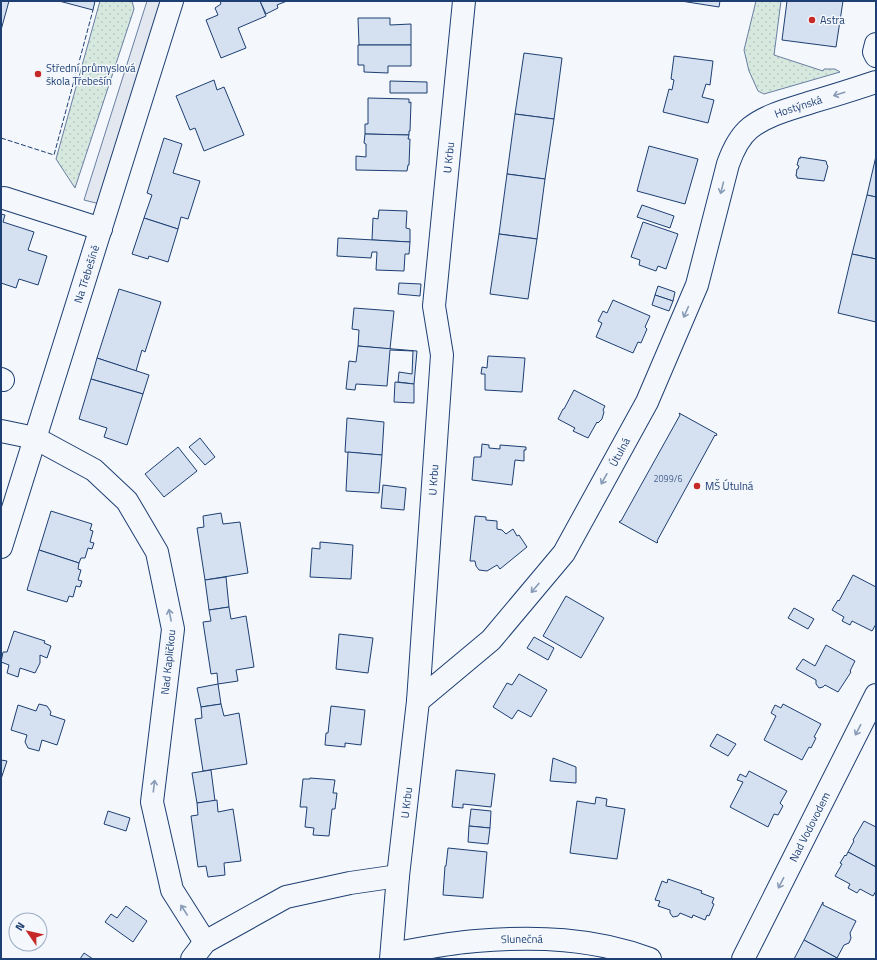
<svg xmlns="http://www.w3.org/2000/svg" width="877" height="960" viewBox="0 0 877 960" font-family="'Titillium Web',sans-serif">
  <defs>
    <pattern id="grass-dots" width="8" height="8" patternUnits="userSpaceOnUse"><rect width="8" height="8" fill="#d7e8df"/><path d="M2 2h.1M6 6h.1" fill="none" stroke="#b8c8c3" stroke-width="1.8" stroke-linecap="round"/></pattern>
  </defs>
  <rect width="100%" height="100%" fill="#f4f7fb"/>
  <g fill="url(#grass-dots)" stroke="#687fa3">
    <polygon points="100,1 132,1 134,9 75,188 56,159"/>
    <polygon points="756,1 781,1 774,55 823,71 824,69 835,69 840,72 764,94 758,91 749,71 744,50"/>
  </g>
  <polygon fill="#e3e8f0" stroke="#687fa3" points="147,1 172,1 108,206 84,200"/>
  <g fill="#d5e0f0" stroke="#1d3f73">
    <polygon points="1,1 9,1 1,30"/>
    <polygon points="59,1 95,1 93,10"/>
    <polygon points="220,1 260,1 266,16 238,28 246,48 221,58 206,20 218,15 215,8 221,4"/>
    <polygon points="260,1 287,1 277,5 278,8 266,14"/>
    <polygon points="681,1 720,1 719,7"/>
    <polygon points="787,1 843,1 836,47 782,40"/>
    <polygon points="358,18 390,18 390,25 411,24 411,45 359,45"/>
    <polygon points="358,45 411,45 411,66 388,66 388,73 364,72 364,65 358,65"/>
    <polygon points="524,53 562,58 554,119 515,114"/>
    <polygon points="674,56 713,61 710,85 706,84 702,97 714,100 708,123 663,112 669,89 672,90 674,80 671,79"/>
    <polygon points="214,80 217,90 224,87 244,135 204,151 195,128 190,130 176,96"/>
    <polygon points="390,81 427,82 427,93 390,93"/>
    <polygon points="368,98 409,99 409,103 411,102 410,131 409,131 409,135 365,134 365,124 368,124"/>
    <polygon points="515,114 554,119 545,179 507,174"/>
    <polygon points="365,134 409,135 408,139 410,139 409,165 408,165 407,171 356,170 356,156 366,157 366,144 364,143"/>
    <polygon points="164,138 182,144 173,173 200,181 188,219 181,217 178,229 144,218 152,195 147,193"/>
    <polygon points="649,146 698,159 685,204 637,191"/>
    <polygon points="876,156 876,197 867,195"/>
    <polygon points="800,157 826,161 827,165 828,166 824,181 797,178 797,176 796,176 797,169 798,169 799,166 797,165 799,158 800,159"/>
    <polygon points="507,174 545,179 537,239 499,234"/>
    <polygon points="867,195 876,197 876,259 852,254"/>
    <polygon points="642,205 674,216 670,228 637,217"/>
    <polygon points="379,210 407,211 406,228 410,229 410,242 372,240 373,218 378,219"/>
    <polygon points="1,214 5,215 3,222 34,232 28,250 47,256 38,285 19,279 16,288 1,283"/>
    <polygon points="144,218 178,229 168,262 149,256 148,259 132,254"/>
    <polygon points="643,222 678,234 666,269 658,266 656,271 639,265 640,260 631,257"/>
    <polygon points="499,234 537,239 528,299 490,294"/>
    <polygon points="338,238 410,242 409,254 405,254 404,271 376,270 377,252 372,252 371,258 337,256"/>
    <polygon points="852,254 876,259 876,322 838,313"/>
    <polygon points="399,283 421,284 420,296 398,294"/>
    <polygon points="658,286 675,292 673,301 655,295"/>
    <polygon points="119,289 161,302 145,352 142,350 136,371 97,358"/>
    <polygon points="655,295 673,301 669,311 652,305"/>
    <polygon points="613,300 650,316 645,327 647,329 641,343 638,342 633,353 596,337 602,323 598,321 603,311 607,313"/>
    <polygon points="354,308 394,311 390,349 358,346 359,330 352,329"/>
    <polygon points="358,346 417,351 414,384 398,382 399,372 412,374 413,351 390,350 387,386 356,384 355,390 346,389 349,361 356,362"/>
    <polygon points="488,356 525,358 522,392 485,390 485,374 481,374 482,367 487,368"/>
    <polygon points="97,358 149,375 143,394 91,379"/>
    <polygon points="91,379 143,394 127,445 104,437 107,428 79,419"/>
    <polygon points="395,382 414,384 414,403 394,402"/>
    <polygon points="574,390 605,406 603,410 604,412 602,419 598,423 597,422 588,438 573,431 575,428 558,419 563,409 564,409"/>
    <polygon points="679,413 717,434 716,436 715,435 657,541 658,542 657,543 619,522 620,521 621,521 680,415"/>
    <polygon points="347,418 384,422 382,455 345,452"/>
    <polygon points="200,438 215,457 205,465 189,447"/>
    <polygon points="482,444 489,445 489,448 500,449 500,445 526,447 526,450 524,450 524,461 515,460 512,485 472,480 474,457 481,457"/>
    <polygon points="178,447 197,471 164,497 145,474"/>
    <polygon points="348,452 382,455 379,493 346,491"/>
    <polygon points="383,485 406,488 404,510 381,508"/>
    <polygon points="51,511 92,524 90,530 93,531 90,542 94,543 92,549 88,548 85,558 81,558 79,563 39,550"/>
    <polygon points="221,513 223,524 240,522 248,573 205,580 197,528 204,527 203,516"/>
    <polygon points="475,516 486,517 486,520 497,521 497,529 502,530 506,534 513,529 517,536 519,535 527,547 500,569 497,565 487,571 479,570 476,566 475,561 470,561"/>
    <polygon points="320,542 353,545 351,579 310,577 312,548 320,549"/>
    <polygon points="39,550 79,563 78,569 81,570 78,580 82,581 80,587 76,586 73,597 69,596 67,602 27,590"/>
    <polygon points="853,575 876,587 876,624 872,631 852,621 850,625 842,621 844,617 832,610 838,600 839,601"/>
    <polygon points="226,577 229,607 209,610 205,580"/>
    <polygon points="566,596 604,618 581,658 543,636"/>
    <polygon points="229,607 231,619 246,616 254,667 236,670 238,681 218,684 217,673 211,674 203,622 211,621 209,610"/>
    <polygon points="794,608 814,619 808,629 788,618"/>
    <polygon points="14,631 45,641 44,643 51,646 47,658 40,655 40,663 35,673 20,668 18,677 7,673 9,665 1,662 3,652 7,652"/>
    <polygon points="339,634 373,638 368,673 336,669"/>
    <polygon points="534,637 554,648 548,660 527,648"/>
    <polygon points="826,645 855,661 850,671 851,672 838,692 825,685 823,687 819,688 816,684 816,680 796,669 803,659 815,666"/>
    <polygon points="519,674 547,690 531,717 518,710 512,719 493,707 507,683 512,685"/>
    <polygon points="218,684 221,704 201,707 197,688"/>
    <polygon points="39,704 47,706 51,712 50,715 65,720 57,745 42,740 39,751 28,748 25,742 27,735 11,730 18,705 36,711"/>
    <polygon points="221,704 224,716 239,713 247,764 203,771 195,719 202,718 201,707"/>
    <polygon points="783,704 821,724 814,737 816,738 811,748 809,747 802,760 764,740 776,716 771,713 775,705 781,708"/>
    <polygon points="331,706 365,710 361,745 345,743 345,747 325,745 326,733 328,733"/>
    <polygon points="717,734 736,744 728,756 710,746"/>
    <polygon points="553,758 576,767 576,783 550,781"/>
    <polygon points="1,760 7,761 1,779 1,786"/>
    <polygon points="211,770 215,801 197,803 192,773"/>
    <polygon points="456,770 495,774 491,807 463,804 463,808 452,807"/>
    <polygon points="749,771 787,791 780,803 783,806 778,815 774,814 768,827 730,807 743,782 737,780 740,774 746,777"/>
    <polygon points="310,778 335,780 333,793 337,793 335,809 332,809 329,836 313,835 314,828 305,827 307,807 300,807 303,779 310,779"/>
    <polygon points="596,797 607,799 606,806 625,809 617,859 570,853 577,801 595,804"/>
    <polygon points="217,800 218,812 233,809 241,861 224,863 225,875 208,877 206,866 198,867 191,816 198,815 197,803"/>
    <polygon points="471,809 491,811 490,828 469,826"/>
    <polygon points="108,811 130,818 126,831 104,824"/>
    <polygon points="864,821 876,827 876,867 848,852 854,841 853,840"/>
    <polygon points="469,826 490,828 488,844 468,842"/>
    <polygon points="448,848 487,852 483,898 443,895 445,866 446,866"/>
    <polygon points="848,852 876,867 876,891 873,896 860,889 857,893 848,888 850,884 835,876 842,864 840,863 845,855 846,856"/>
    <polygon points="668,879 702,891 701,893 714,898 712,903 714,904 709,916 707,915 705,920 693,915 692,918 680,913 678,916 673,917 670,913 670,910 658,906 660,901 655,900 662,881 667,883"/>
    <polygon points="823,902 823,905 856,921 850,933 851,938 849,943 844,945 837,958 804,940"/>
    <polygon points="126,906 147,921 133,942 105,922 111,914 117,918"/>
    <polygon points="804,940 837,958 837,959 794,959"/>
    <polygon points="84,953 93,959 80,959"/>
  </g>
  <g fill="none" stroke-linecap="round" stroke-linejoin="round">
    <defs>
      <g id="minor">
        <polyline points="876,44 874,52 876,56"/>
        <polyline points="4,198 101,229"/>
        <polyline points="1,379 3,380"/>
        <polyline points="1,431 35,438 94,470 127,501 157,552 173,629 152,802 172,890 205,942"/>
        <path id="s1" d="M1,547l171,-546"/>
        <path id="s2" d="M418,701l73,-61 73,-87 83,-151 50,-117 31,-121c5,-14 11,-27 22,-36 18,-14 41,-19 62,-26 21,-6 43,-13 64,-20"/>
        <path id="s3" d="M392,954c28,-5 56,-11 84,-13 60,-5 117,-3 174,18"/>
        <polyline points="192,959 205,942 286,897 350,883 398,876"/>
        <path id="s4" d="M391,959l7,-83 20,-175 24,-346 -8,-49 30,-305"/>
        <path id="s5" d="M743,959l133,-264"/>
      </g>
    </defs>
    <use href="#minor" stroke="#1d3f73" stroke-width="24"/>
    <use href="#minor" stroke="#f4f7fb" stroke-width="22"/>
    <polyline stroke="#1d3f73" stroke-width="1" stroke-dasharray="5 2" stroke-linecap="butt" points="1,138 54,155 93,10"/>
  </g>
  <defs><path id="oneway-shaft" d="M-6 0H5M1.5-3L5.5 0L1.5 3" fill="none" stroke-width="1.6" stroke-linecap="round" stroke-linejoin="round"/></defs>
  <g stroke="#889bb7">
    <use href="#oneway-shaft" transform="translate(839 94) rotate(163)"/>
    <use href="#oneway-shaft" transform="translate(722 188) rotate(104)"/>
    <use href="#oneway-shaft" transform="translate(686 312) rotate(114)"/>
    <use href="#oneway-shaft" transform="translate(604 479) rotate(119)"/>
    <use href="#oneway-shaft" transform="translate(535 588) rotate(130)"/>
    <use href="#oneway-shaft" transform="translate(170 615) rotate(-101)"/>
    <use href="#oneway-shaft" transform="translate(858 730) rotate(117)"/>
    <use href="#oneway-shaft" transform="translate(154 786) rotate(-83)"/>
    <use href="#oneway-shaft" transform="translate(781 883) rotate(117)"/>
    <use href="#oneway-shaft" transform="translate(184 910) rotate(-123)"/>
  </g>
  <g fill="#c62828" stroke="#f4f7fb" stroke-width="1.5">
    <circle cx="812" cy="20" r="4"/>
    <circle cx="38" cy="74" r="4"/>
    <circle cx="697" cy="486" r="4"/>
  </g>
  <g text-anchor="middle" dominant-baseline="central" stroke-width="3" stroke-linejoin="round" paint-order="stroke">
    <g font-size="9" fill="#4b6792">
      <text x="668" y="478">2099/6</text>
    </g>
    <g font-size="11" fill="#1d3f73" stroke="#f4f7fb" text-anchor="start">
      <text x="820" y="20">Astra</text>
      <text x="46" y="68">Střední průmyslová<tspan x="46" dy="13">škola Třebešín</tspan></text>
      <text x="705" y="486">MŠ Útulná</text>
    </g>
    <g font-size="11" fill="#1d3f73" stroke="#f4f7fb">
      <text stroke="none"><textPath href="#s2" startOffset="729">Hostýnská</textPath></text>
      <text stroke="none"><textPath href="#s4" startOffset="805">U Krbu</textPath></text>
      <text stroke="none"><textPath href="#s1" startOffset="286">Na Třebešíně</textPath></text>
      <text stroke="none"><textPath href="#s2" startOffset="324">Útulná</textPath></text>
      <text stroke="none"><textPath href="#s4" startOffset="481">U Krbu</textPath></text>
      <text transform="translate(168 662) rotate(-84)">Nad Kapličkou</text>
      <text stroke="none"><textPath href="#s4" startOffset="157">U Krbu</textPath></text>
      <text stroke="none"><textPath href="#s5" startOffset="148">Nad Vodovodem</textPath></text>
      <text stroke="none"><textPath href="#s3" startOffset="131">Slunečná</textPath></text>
    </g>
  </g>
  <rect width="877" height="960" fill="none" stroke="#1d3f73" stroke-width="4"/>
  <g transform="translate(28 932) rotate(304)"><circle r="19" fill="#f4f7fb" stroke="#9eadc5"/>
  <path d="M0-3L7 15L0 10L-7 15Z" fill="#c62828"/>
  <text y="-6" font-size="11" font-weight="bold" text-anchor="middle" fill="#1d3f73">N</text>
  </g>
</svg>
